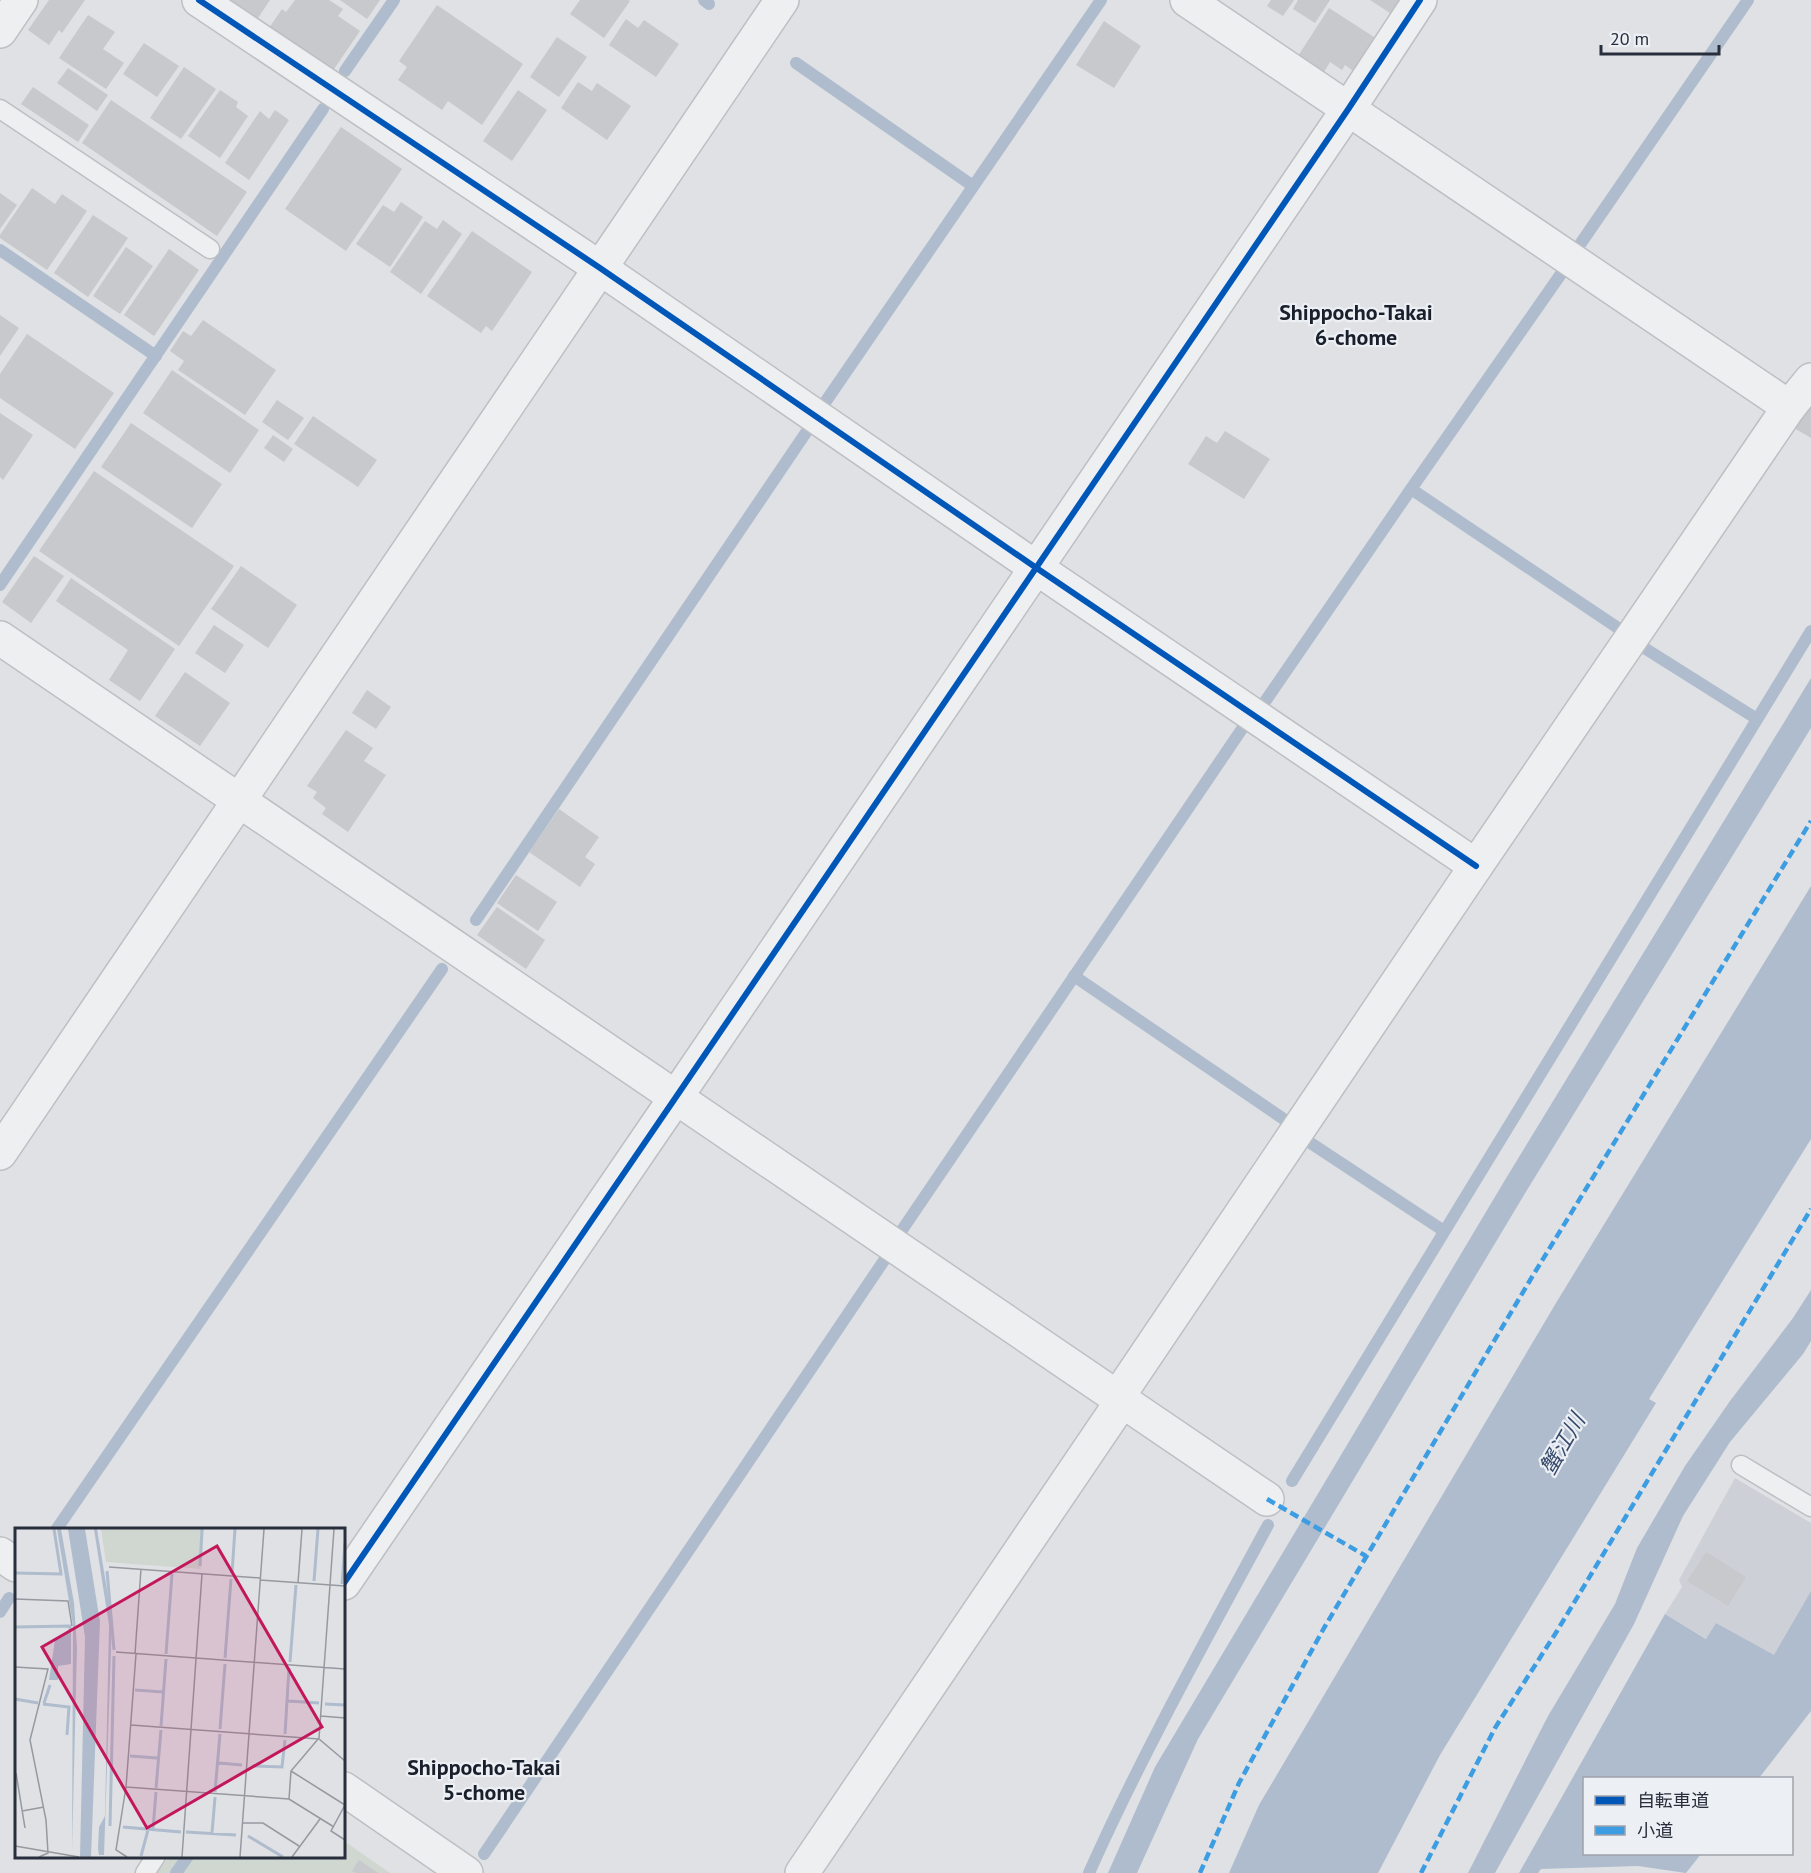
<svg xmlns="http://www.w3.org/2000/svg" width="1811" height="1873" viewBox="0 0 1811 1873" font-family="'PT Sans','Noto Sans JP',sans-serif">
  <rect width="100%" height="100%" fill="#dfe1e4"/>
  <polygon fill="#ced0d7" points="1735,1478 1811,1523 1811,1591 1774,1656 1716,1623 1707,1639 1665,1614 1682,1587 1679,1580"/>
  <polygon fill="#cfd7d0" points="344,1841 390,1873 157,1873 169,1857 344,1856"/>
  <g fill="#afbccd">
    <polygon points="1811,678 1811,728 1524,1195 1198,1739 1137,1873 1108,1873 1155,1767 1505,1180"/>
    <polygon points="1811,886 1811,1139 1649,1399 1656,1403 1440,1755 1378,1873 1229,1873 1259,1805 1556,1303"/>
    <polygon points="1811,1290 1811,1341 1803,1354 1730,1442 1683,1516 1634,1624 1495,1873 1468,1873 1548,1716 1615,1604 1637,1548 1685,1466 1730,1401 1793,1318"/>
    <polygon points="1811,1591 1811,1711 1759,1778 1584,1778 1584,1854 1701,1854 1686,1873 1638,1866 1541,1869 1538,1873 1519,1873 1665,1614 1706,1639 1716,1623 1774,1655"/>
  </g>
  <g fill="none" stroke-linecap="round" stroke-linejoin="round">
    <g stroke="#afbccd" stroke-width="12">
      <polyline points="704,0 709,4"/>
      <polyline points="796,63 973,186"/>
      <polyline points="345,71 394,0"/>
      <polyline points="1581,243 1748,0"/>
      <polyline points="0,250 156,356"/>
      <polyline points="824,404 1101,0"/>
      <polyline points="1411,489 1621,630"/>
      <polyline points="0,585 323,109"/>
      <polyline points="1638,644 1757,719"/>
      <polyline points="1262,706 1411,489 1563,271"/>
      <polyline points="476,920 807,431"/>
      <polyline points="1074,976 1288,1122"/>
      <polyline points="1303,1138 1444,1231"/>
      <polyline points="900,1233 1246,723"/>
      <polyline points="1292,1481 1811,631"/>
      <polyline points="56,1530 442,969"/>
      <polyline points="0,1612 9,1598"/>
      <polyline points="484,1854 885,1259"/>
      <polyline points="176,1873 188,1856"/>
      <path d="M1089,1873c53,-119 117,-233 179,-348"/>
    </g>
  </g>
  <g fill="#c7c9cc">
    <polygon points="49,0 85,0 62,33 59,30 49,45 28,30"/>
    <polygon points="225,0 270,0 256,21"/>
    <polygon points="295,0 329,0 343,9 338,16 360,31 332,72 269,28 282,9 286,12"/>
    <polygon points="340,0 380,0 367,19"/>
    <polygon points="580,0 628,0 630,1 604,38 570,14"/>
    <polygon points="1271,0 1294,0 1283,16 1267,6"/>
    <polygon points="1298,0 1330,0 1315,23 1293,9"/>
    <polygon points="1370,0 1399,0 1390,13"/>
    <polygon points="437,5 523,64 482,125 448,101 442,110 398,80 407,67 399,61"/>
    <polygon points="1329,8 1374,37 1353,71 1345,65 1342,70 1330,62 1324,72 1298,56"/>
    <polygon points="88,15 115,32 103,49 124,63 106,89 59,58"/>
    <polygon points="626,19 638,28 644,20 679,44 656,77 609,45"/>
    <polygon points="1104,21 1141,46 1114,88 1076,65"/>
    <polygon points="557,37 587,57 559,97 530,77"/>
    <polygon points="144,43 179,66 157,97 123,74"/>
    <polygon points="184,67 216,89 181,139 150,118"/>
    <polygon points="68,68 108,95 97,111 57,83"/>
    <polygon points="578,82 592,91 597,83 631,106 607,140 561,108"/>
    <polygon points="33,87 89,125 78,142 21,104"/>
    <polygon points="220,90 238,102 236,107 248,116 220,158 188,136"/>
    <polygon points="518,90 547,110 512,161 483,141"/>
    <polygon points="111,100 247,192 217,236 82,143"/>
    <polygon points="275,110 289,120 249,180 225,163 260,111 269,119"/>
    <polygon points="341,127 402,169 346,251 285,209"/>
    <polygon points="32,188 55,204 62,194 87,211 47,270 0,238 0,235"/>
    <polygon points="0,193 17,205 0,229"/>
    <polygon points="401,202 423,217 390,267 356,244 383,205 394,212"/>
    <polygon points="93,215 128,238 88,297 54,273"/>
    <polygon points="443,220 462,234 421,294 390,272 425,221 437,229"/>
    <polygon points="472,231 532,272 492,331 486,326 481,333 427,296"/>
    <polygon points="126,247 153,266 120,314 93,296"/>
    <polygon points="169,249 199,270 154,336 124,315"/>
    <polygon points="0,315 19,328 0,356"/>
    <polygon points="203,320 276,370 245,415 178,370 184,361 170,351 183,331 191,336"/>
    <polygon points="27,334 114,393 75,449 0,398 0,374"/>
    <polygon points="172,370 259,430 230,473 143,413"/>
    <polygon points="277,400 304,418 288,440 262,422"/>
    <polygon points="1811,401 1811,438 1794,428"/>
    <polygon points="0,413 33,435 3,480 0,477"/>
    <polygon points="313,416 377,460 358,487 294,444"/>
    <polygon points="131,423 222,484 192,528 101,467"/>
    <polygon points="1225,431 1270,459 1244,499 1188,464 1206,436 1217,443"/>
    <polygon points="273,435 293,449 284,462 264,448"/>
    <polygon points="94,471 234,566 179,646 39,551"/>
    <polygon points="34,556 64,576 31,623 2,602"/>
    <polygon points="241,566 297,605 268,648 211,609"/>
    <polygon points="71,578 175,649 140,701 109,680 128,650 56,601"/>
    <polygon points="214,625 244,645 225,673 195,653"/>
    <polygon points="185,672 230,703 200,746 155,716"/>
    <polygon points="367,690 391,707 376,729 352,713"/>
    <polygon points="346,730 373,748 364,761 386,775 348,832 322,814 326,808 313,798 317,792 307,786"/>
    <polygon points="559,809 599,837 585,857 595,864 580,887 529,852"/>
    <polygon points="516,875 557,902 538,931 497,903"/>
    <polygon points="497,907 545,940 526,969 477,935"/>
    <polygon points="1706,1552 1746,1577 1728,1606 1687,1581"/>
    <polygon points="359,1860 378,1873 356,1873 352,1871"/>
  </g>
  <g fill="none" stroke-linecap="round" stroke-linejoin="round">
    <defs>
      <g id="service">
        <polyline points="0,109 210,249"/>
        <polyline points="1741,1465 1811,1507"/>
        <polyline points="145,1873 156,1856"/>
      </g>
      <g id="minor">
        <polyline points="199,0 600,268 1035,567 1476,866"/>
        <polyline points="1187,0 1789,407"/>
        <polyline points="0,31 21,0"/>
        <polyline points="0,638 1267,1499"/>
        <polyline points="1117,1398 1476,866 1789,407 1811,380"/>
        <polyline points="0,1554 16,1565"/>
        <polyline points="344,1583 676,1097 1349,108 1420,0"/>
        <polyline points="344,1789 466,1873"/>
        <polyline points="802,1873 1122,1401"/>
      </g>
      <polyline id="tertiary" points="0,1153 782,0"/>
    </defs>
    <use href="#service" stroke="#bdbfc2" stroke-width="21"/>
    <use href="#minor" stroke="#bdbfc2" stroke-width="36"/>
    <use href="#tertiary" stroke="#bdbfc2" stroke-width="36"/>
    <use href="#service" stroke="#eeeff1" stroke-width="18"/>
    <use href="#minor" stroke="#eeeff1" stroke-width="33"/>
    <use href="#tertiary" stroke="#eeeff1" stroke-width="33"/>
    <g stroke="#3d9de2" stroke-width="4.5" stroke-dasharray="9 4.5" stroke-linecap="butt">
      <polyline points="1267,1499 1366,1556"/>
      <polyline points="1200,1873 1239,1783 1324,1628 1532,1277 1811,821"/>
      <polyline points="1421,1873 1495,1728 1557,1631 1811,1209"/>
    </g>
    <defs>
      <g id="cycleway">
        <polyline points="199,0 600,268 1035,567 1476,866"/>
        <polyline points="344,1583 676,1097 1349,108 1420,0"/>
      </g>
    </defs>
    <use href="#cycleway" stroke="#eceff4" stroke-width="10"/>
    <use href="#cycleway" stroke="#0057b8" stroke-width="6"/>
  </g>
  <g text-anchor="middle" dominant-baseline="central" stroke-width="4.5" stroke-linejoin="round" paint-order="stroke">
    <g font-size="22" font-weight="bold" fill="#1a1f2c" stroke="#eceff4">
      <text x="1356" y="312">Shippocho-Takai<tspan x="1356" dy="25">6-chome</tspan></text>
      <text x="484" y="1767">Shippocho-Takai<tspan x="484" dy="25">5-chome</tspan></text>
    </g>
    <g font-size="22" font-style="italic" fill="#364a6b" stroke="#eceff4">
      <text transform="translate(1562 1444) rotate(-60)">蟹江川</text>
    </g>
  </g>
  <g transform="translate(15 1528)">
    <rect width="330" height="330" fill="#dfe1e4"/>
    <path d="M86,1h103l-3,40 -95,-7z" fill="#cfd7d0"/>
    <path d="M42,1h4l13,74 3,44 -5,204 1,-226zM53,1h17l15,93 -9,235h-11l5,-220zM79,1h3l15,91 -8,235h-5l-1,-7 1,-21 6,-11 4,-191zM56,102v34l-13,2v14h-9l6,-40z" fill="#afbccd"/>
    <path fill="none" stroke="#afbccd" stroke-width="3" d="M185,38l2,-37M92,43l7,79M0,45l46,1 -7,-45M217,45l3,-44M299,53l4,-52M327,56l3,-41M0,99l55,-1v5M151,126l6,-80M210,130l6,-79M275,134l6,-77M120,162l28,2M0,171l23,4M273,173l31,2M29,175l6,-18M28,176l26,3 -2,28M310,176l20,1M146,198l5,-67M205,201l5,-65M270,206l4,-66M115,228l27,2M204,235l23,2M238,238l29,1 3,-27M141,260l5,-58M200,264l5,-58M95,298l4,-170M108,299l58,5M138,301l3,-37M171,304l50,3M197,305l3,-36M233,308l35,21M126,328l7,-26"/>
    <path fill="none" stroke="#9699a0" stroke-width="1.5" d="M94,39l151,11M245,52l85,6M283,55l4,-54M0,71l53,2 4,25M101,124l229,17M120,126l6,-85M0,139l33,2 -18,71 16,80 2,33 -9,4M306,188l24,2M116,197l188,14 26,22M276,243l54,34M1,245l9,55M111,259l163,12 45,28M274,271l2,-28 28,-33 15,-209M330,277l-14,26 14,9M7,283l22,-4M227,295h21l36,23M0,318l64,11M112,329l-11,-7 10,-63 10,-133M167,329l20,-283M225,329l24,-328M277,329l28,-38"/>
    <path fill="#c2185b" fill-opacity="0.15" stroke="#c2185b" stroke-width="3" d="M202,18l105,181 -175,101 -105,-181z"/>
    <rect width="330" height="330" fill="none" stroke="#282e3b" stroke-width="3"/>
  </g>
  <rect x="1583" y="1777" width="210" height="78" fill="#eceff4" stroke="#9ea2aa" stroke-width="1.5"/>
  <rect x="1595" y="1796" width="30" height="9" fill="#0057b8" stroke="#9ea2aa" stroke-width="1.5"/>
  <text x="1637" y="1807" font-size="18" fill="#282e3b">自転車道</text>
  <rect x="1595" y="1826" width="30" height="9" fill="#3d9de2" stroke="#9ea2aa" stroke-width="1.5"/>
  <text x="1637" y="1837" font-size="18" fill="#282e3b">小道</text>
  <path d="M1601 45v9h118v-9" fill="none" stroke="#282e3b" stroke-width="3"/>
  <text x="1610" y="45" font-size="18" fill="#282e3b" stroke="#eceff4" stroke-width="4.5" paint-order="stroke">20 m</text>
</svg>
